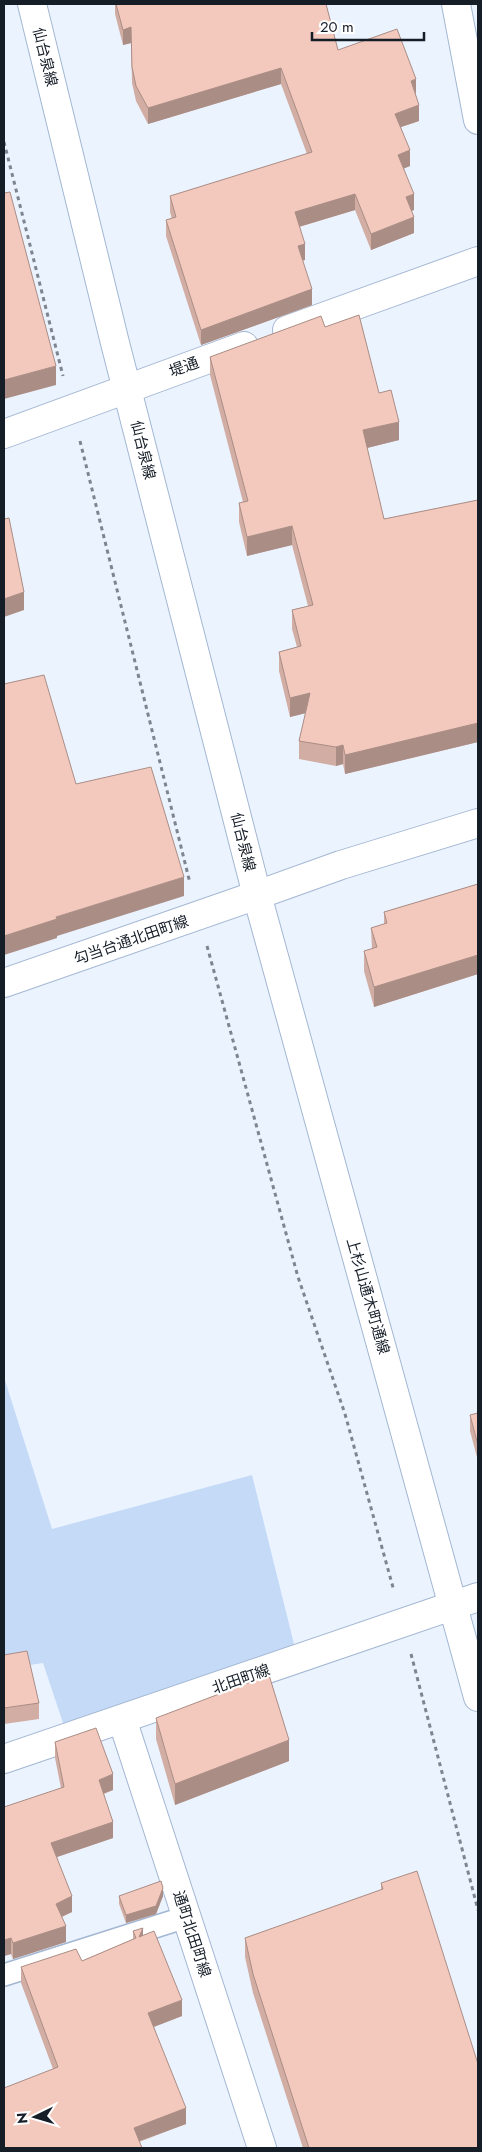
<svg xmlns="http://www.w3.org/2000/svg" width="482" height="2152" viewBox="0 0 482 2152" font-family="Jost,'Noto Sans JP',sans-serif">
  <rect width="100%" height="100%" fill="#ebf3ff"/>
  <polygon fill="#c5daf7" points="4,1377 52,1529 252,1475 296,1652 66,1732 43,1663 4,1669"/>
  <g fill="none" stroke-linecap="round" stroke-linejoin="round">
    <defs>
      <polyline id="lane" points="4,1975 186,1917"/>
      <g id="street">
        <polyline points="456,4 478,120"/>
        <polyline points="287,330 478,261"/>
        <polyline points="4,434 244,346"/>
        <polyline points="4,983 257,895"/>
        <polyline points="122,1719 262,2148"/>
        <polyline points="4,1759 478,1597"/>
      </g>
      <polyline id="secondary" points="257,895 478,1697"/>
      <polyline id="primary" points="32,4 115,343 257,895 341,865 478,823"/>
    </defs>
    <use href="#lane" stroke="#a3b7d2" stroke-width="24"/>
    <use href="#street" stroke="#a3b7d2" stroke-width="30"/>
    <use href="#secondary" stroke="#a3b7d2" stroke-width="30"/>
    <use href="#primary" stroke="#a3b7d2" stroke-width="30"/>
    <g stroke="#7d8590" stroke-width="3" stroke-dasharray="4 4" stroke-linecap="butt">
      <polyline points="4,142 63,376"/>
      <polyline points="80,441 190,883"/>
      <polyline points="207,946 298,1277 345,1414 394,1591"/>
      <polyline points="411,1654 478,1910"/>
    </g>
    <use href="#lane" stroke="#fff" stroke-width="21"/>
    <use href="#street" stroke="#fff" stroke-width="28"/>
    <use href="#secondary" stroke="#fff" stroke-width="28"/>
    <use href="#primary" stroke="#fff" stroke-width="28"/>
  </g>
  <g fill="#d1ada3">
    <polygon points="115,4 326,4 338,50 416,95 419,121 401,127 410,166 404,168 414,210 411,211 414,233 371,250 355,210 299,227 305,260 302,260 312,305 201,345 166,236 166,220 172,219 170,212 170,196 307,154 281,84 148,124 136,101 132,83 131,43 123,45 115,14"/>
    <polygon points="325,327 379,393 399,440 367,448 384,519 478,500 478,742 345,774 343,764 336,766 299,759 299,741 306,713 290,717 279,671 279,652 297,647 292,629 292,610 308,606 292,545 247,556 239,522 239,503 243,502 210,375 210,357"/>
    <polygon points="478,884 478,974 374,1007 364,971 364,951 372,949 371,928 384,924 384,912"/>
    <polygon points="478,1413 478,1461 470,1431 470,1415"/>
    <polygon points="4,1655 39,1703 39,1719 4,1724"/>
    <polygon points="156,1718 289,1761 175,1805 156,1739"/>
    <polygon points="55,1742 113,1790 104,1794 113,1838 57,1857 72,1912 62,1917 66,1942 13,1959 11,1954 4,1956 61,1788 55,1758"/>
    <polygon points="381,1883 478,2148 303,2148 253,1993 245,1957 245,1938 381,1890"/>
    <polygon points="119,1896 163,1896 156,1914 126,1923 119,1904"/>
    <polygon points="133,1931 143,1935 182,2016 154,2027 186,2124 139,2142 53,2069 21,1983 21,1967 82,1961 133,1939"/>
  </g>
  <g fill="#aa8d85">
    <polygon points="131,27 131,43 123,45 123,30"/>
    <polygon points="281,68 281,84 148,124 148,108"/>
    <polygon points="416,79 416,95 411,81"/>
    <polygon points="419,105 419,121 395,129 395,114"/>
    <polygon points="410,150 410,166 398,171 398,155"/>
    <polygon points="355,194 355,210 295,228 295,212"/>
    <polygon points="414,194 414,210 406,213 406,197"/>
    <polygon points="414,217 414,233 371,250 371,234"/>
    <polygon points="305,244 305,260 298,262 298,246"/>
    <polygon points="312,289 312,305 201,345 201,330"/>
    <polygon points="56,366 56,385 4,399 4,380"/>
    <polygon points="399,422 399,440 363,449 363,430"/>
    <polygon points="292,526 292,545 247,556 247,537"/>
    <polygon points="24,592 24,610 4,617 4,599"/>
    <polygon points="310,693 310,712 290,717 290,698"/>
    <polygon points="478,723 478,742 345,774 345,755"/>
    <polygon points="343,745 343,764 336,766 336,747"/>
    <polygon points="184,877 184,896 57,936 57,938 4,955 4,936 56,917"/>
    <polygon points="478,955 478,974 374,1007 374,987"/>
    <polygon points="289,1740 289,1761 175,1805 175,1784"/>
    <polygon points="113,1774 113,1790 99,1795 99,1780"/>
    <polygon points="113,1822 113,1838 51,1859 51,1843"/>
    <polygon points="163,1888 163,1896 156,1914 126,1923 126,1915"/>
    <polygon points="72,1896 72,1912 56,1919 56,1904"/>
    <polygon points="66,1926 66,1942 13,1959 13,1943"/>
    <polygon points="143,1928 143,1944 139,1937"/>
    <polygon points="11,1938 11,1954 4,1956 4,1940"/>
    <polygon points="182,2000 182,2016 148,2029 148,2013"/>
    <polygon points="186,2108 186,2124 134,2143 134,2128"/>
  </g>
  <g fill="#f3c9be" stroke="#aa8d85">
    <polygon points="116,4 326,4 338,50 397,29 416,79 411,81 419,105 395,114 410,150 398,155 414,194 406,197 414,217 371,234 355,194 295,212 305,244 298,246 312,289 201,330 166,220 176,217 170,196 312,152 281,68 148,108 136,86 132,67 131,27 123,30"/>
    <polygon points="10,192 56,366 4,380 4,193"/>
    <polygon points="359,315 379,393 391,390 399,422 363,430 384,519 478,500 478,723 345,755 343,745 336,747 299,741 310,693 290,698 279,652 301,646 292,610 313,605 292,526 247,537 239,503 248,501 210,357 321,316 325,327"/>
    <polygon points="9,518 24,592 4,599 4,519"/>
    <polygon points="44,675 76,784 151,767 184,877 56,917 57,919 4,936 4,684"/>
    <polygon points="478,884 478,955 374,987 364,951 377,947 371,928 387,923 384,912"/>
    <polygon points="478,1413 478,1445 470,1415"/>
    <polygon points="27,1651 39,1703 4,1708 4,1655"/>
    <polygon points="269,1675 289,1740 175,1784 156,1718"/>
    <polygon points="96,1728 113,1774 99,1780 113,1822 51,1843 72,1896 56,1904 66,1926 13,1943 11,1938 4,1940 4,1807 64,1787 55,1742"/>
    <polygon points="417,1871 478,2064 478,2148 309,2148 253,1974 245,1938 383,1889 381,1883"/>
    <polygon points="161,1881 163,1888 156,1906 126,1915 119,1896"/>
    <polygon points="143,1928 139,1937 154,1931 182,2000 148,2013 186,2108 134,2128 142,2148 4,2148 4,2088 58,2067 21,1967 76,1949 82,1961 136,1938 133,1931"/>
  </g>
  <g text-anchor="middle" dominant-baseline="central" stroke-width="4.5" stroke-linejoin="round" paint-order="stroke">
    <g font-size="15" fill="#151d27" stroke="#fff">
      <text transform="translate(45 57) rotate(76)">仙台泉線</text>
      <text transform="translate(184 367) rotate(-20)">堤通</text>
      <text transform="translate(143 450) rotate(76)">仙台泉線</text>
      <text transform="translate(243 842) rotate(76)">仙台泉線</text>
      <text transform="translate(131 940) rotate(-19)">勾当台通北田町線</text>
      <text transform="translate(368 1296) rotate(74)">上杉山通木町通線</text>
      <text transform="translate(241 1679) rotate(-19)">北田町線</text>
      <text transform="translate(192 1934) rotate(72)">通町北田町線</text>
    </g>
  </g>
  <rect width="482" height="2152" fill="none" stroke="#151d27" stroke-width="10"/>
  <g transform="translate(35 2117) rotate(265)" stroke="#ffffff" stroke-width="4" paint-order="stroke">
  <path d="M0-4L9 19L0 12L-9 19Z" fill="#151d27"/>
  <text y="-8" font-size="14" font-weight="bold" text-anchor="middle" fill="#151d27">N</text>
  </g>
  <path d="M312 32v8h112v-8" fill="none" stroke="#151d27" stroke-width="2.5"/>
  <text x="320" y="32" font-size="15" fill="#151d27" stroke="#ffffff" stroke-width="4" paint-order="stroke">20 m</text>
</svg>
